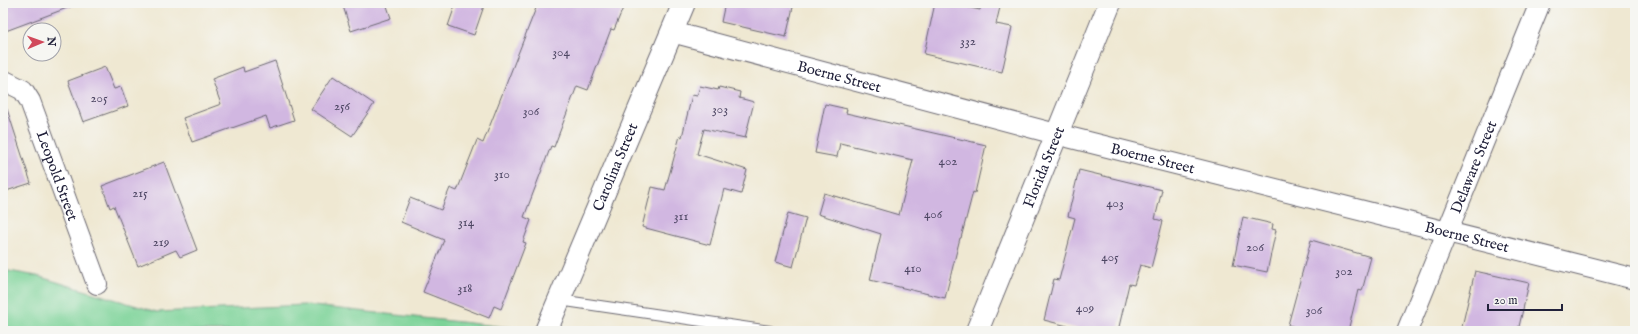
<svg xmlns="http://www.w3.org/2000/svg" width="1638" height="334" viewBox="0 0 1638 334" font-family="'IM FELL English',serif">
  <rect width="100%" height="100%" fill="#f6f6f2"/>
  <filter id="ink" filterUnits="userSpaceOnUse"><feTurbulence type="fractalNoise" baseFrequency=".025" numOctaves="2"/><feDisplacementMap in="SourceGraphic" scale="8" xChannelSelector="R" yChannelSelector="G"/><feConvolveMatrix kernelMatrix="1 2 1 2 8 2 1 2 1" color-interpolation-filters="sRGB"/></filter>
  <filter id="wash" filterUnits="userSpaceOnUse"><feTurbulence type="fractalNoise" baseFrequency=".012" numOctaves="4" result="noise"/><feDisplacementMap in="SourceGraphic" scale="16" xChannelSelector="R" yChannelSelector="G"/><feGaussianBlur stdDeviation="0.9" result="paint"/><feColorMatrix in="noise" values="0 0 0 0 0 0 0 0 0 0 0 0 0 0 0 0 0 1.4 0 .05"/><feComposite in="paint" operator="in"/></filter>
  <g filter="url(#wash)">
    <rect width="100%" height="100%" fill="#efe8d2"/>
    <polygon fill="#7cd398" stroke="#4f7a6a" points="3,270 37,276 157,312 304,305 506,327 559,331 3,331"/>
    <g id="blocks">
      <g fill="#d1b7e1">
        <polygon points="3,3 74,3 75,5 3,32"/>
        <polygon points="342,3 386,3 391,18 351,31"/>
        <polygon points="456,3 485,3 474,35 448,26"/>
        <polygon points="538,3 625,3 614,30 611,29 588,90 577,86 554,147 551,146 524,217 531,220 523,242 526,243 501,309 494,306 489,318 423,292 444,240 401,222 410,198 441,210 450,188 457,191 477,140 483,143"/>
        <polygon points="725,3 794,3 786,37 721,22"/>
        <polygon points="935,3 948,3 980,10 981,3 1001,3 996,24 1012,27 1002,72 924,54"/>
        <polygon points="275,61 294,120 270,128 266,116 192,142 183,118 221,104 212,79 243,67 244,72"/>
        <polygon points="105,67 114,89 121,87 128,106 83,122 68,81"/>
        <polygon points="333,76 374,104 352,136 311,109"/>
        <polygon points="700,86 718,90 719,87 740,92 739,98 754,102 745,138 704,129 697,154 747,170 741,194 724,189 710,245 642,227 652,187 665,190 680,136 682,137 692,95 697,96"/>
        <polygon points="825,104 847,109 846,113 986,145 975,193 973,192 961,238 960,238 945,298 870,280 881,234 818,214 824,193 899,215 913,160 840,143 837,157 815,153"/>
        <polygon points="7,109 31,183 3,192 3,110"/>
        <polygon points="164,162 197,250 180,257 176,250 138,266 114,206 110,208 102,186"/>
        <polygon points="1079,170 1162,190 1155,219 1163,221 1151,268 1140,265 1134,285 1129,284 1118,331 1087,331 1044,320 1054,279 1059,280 1075,218 1068,216"/>
        <polygon points="788,213 806,218 793,267 775,262"/>
        <polygon points="1243,217 1273,224 1272,229 1276,230 1267,272 1233,265"/>
        <polygon points="1311,240 1371,257 1362,291 1358,290 1348,331 1311,331 1288,325"/>
        <polygon points="1475,271 1529,283 1518,331 1461,331"/>
      </g>
    </g>
  </g>
  <g filter="url(#ink)">
    <use href="#blocks" fill-opacity="0" stroke="#6a6770" stroke-width="1"/>
    <g fill="none" stroke-linecap="round" stroke-linejoin="round">
      <defs>
        <polyline id="service" points="559,300 770,331"/>
        <g id="minor">
          <path id="s1" d="M672,32l384,102 579,145"/>
          <path id="s2" d="M3,80l20,10 7,11 67,183"/>
          <path id="s3" d="M1407,331l133,-328"/>
        </g>
        <g id="tertiary">
          <path id="s4" d="M546,331l138,-328"/>
          <path id="s5" d="M977,331l133,-328"/>
        </g>
      </defs>
      <use href="#service" stroke="#6a6770" stroke-width="12"/>
      <use href="#minor" stroke="#6a6770" stroke-width="22"/>
      <use href="#tertiary" stroke="#6a6770" stroke-width="24"/>
      <use href="#service" stroke="#fff" stroke-width="10"/>
      <use href="#minor" stroke="#fff" stroke-width="20"/>
      <use href="#tertiary" stroke="#fff" stroke-width="22"/>
    </g>
  </g>
  <g text-anchor="middle" dominant-baseline="central" stroke-width="3" stroke-linejoin="round" paint-order="stroke">
    <g font-size="13" fill="#4e4764">
      <text x="968" y="41">332</text>
      <text x="561" y="52">304</text>
      <text x="99" y="98">205</text>
      <text x="342" y="106">256</text>
      <text x="720" y="109">303</text>
      <text x="531" y="111">306</text>
      <text x="948" y="161">402</text>
      <text x="502" y="174">310</text>
      <text x="140" y="193">215</text>
      <text x="1115" y="203">403</text>
      <text x="933" y="214">406</text>
      <text x="681" y="216">311</text>
      <text x="466" y="222">314</text>
      <text x="161" y="242">219</text>
      <text x="1255" y="247">206</text>
      <text x="1110" y="257">405</text>
      <text x="913" y="268">410</text>
      <text x="1344" y="271">302</text>
      <text x="465" y="288">318</text>
      <text x="1085" y="308">409</text>
      <text x="1314" y="310">306</text>
    </g>
    <g font-size="15" fill="#22223b" stroke="#f6f6f2">
      <text stroke="none"><textPath href="#s1" startOffset="173">Boerne Street</textPath></text>
      <text stroke="none"><textPath href="#s1" startOffset="497">Boerne Street</textPath></text>
      <text stroke="none"><textPath href="#s4" startOffset="178">Carolina Street</textPath></text>
      <text stroke="none"><textPath href="#s5" startOffset="177">Florida Street</textPath></text>
      <text stroke="none"><textPath href="#s3" startOffset="177">Delaware Street</textPath></text>
      <text stroke="none"><textPath href="#s2" startOffset="115">Leopold Street</textPath></text>
      <text stroke="none"><textPath href="#s1" startOffset="821">Boerne Street</textPath></text>
    </g>
  </g>
  <rect width="1638" height="334" fill="none" stroke="#f6f6f2" stroke-width="16"/>
  <g transform="translate(42 42) rotate(88)"><circle r="19" fill="#f6f6f2" stroke="#a1a1a9"/>
  <path d="M0-3L7 15L0 10L-7 15Z" fill="#d1495b"/>
  <text y="-6" font-size="11" font-weight="bold" text-anchor="middle" fill="#22223b">N</text>
  </g>
  <path d="M1488 304v6h74v-6" fill="none" stroke="#22223b" stroke-width="2"/>
  <text x="1494" y="304" font-size="12" fill="#22223b" stroke="#f6f6f2" stroke-width="3" paint-order="stroke">20 m</text>
</svg>
